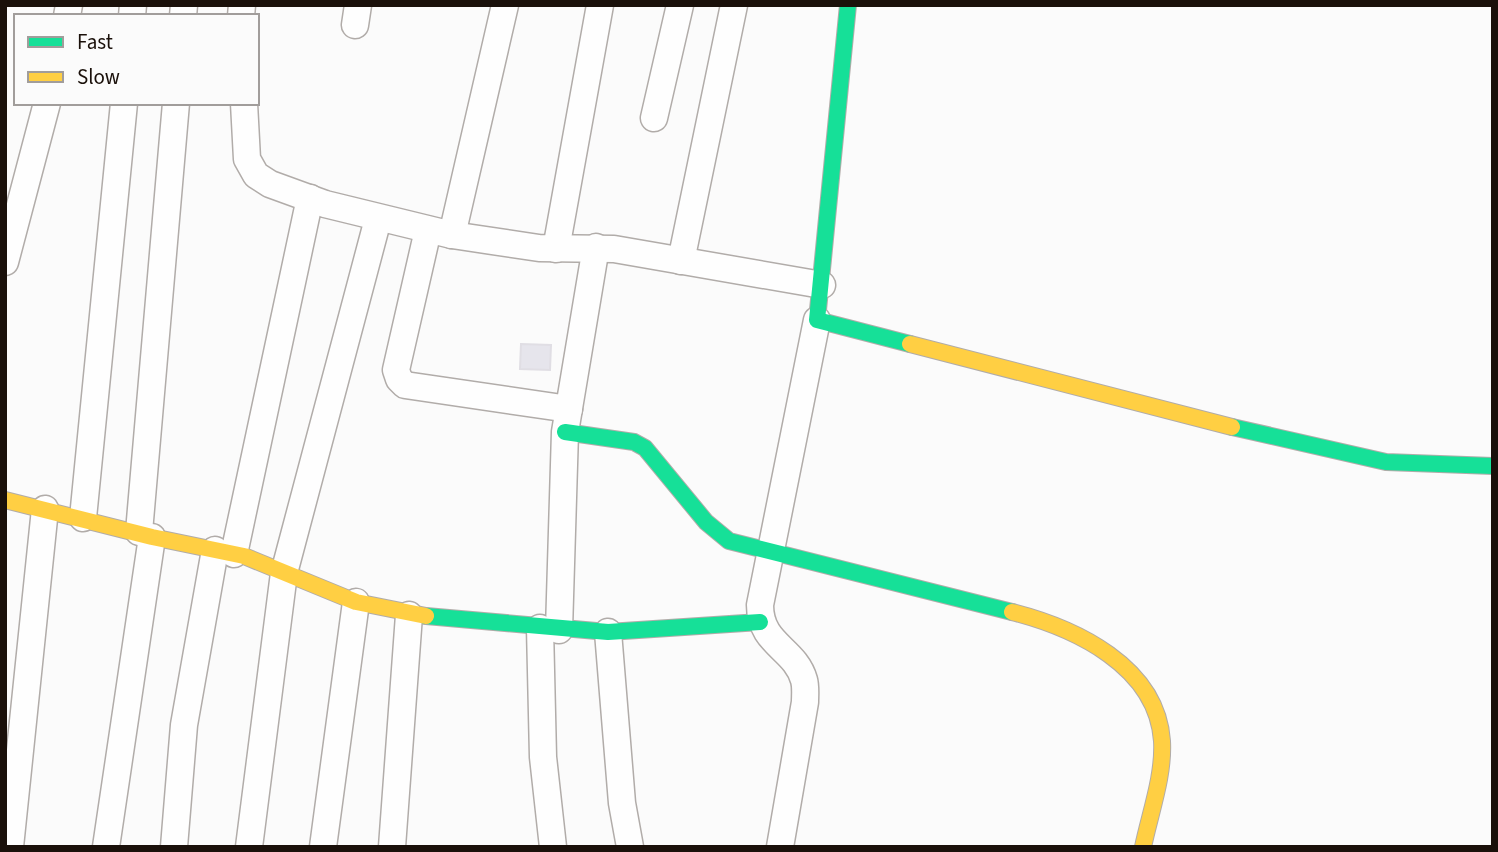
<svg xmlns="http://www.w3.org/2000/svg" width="1498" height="852" viewBox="0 0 1498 852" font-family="'Source Sans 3',sans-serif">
  <rect width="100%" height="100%" fill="#fbfbfb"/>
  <polygon fill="#e6e5ec" stroke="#e0dee4" stroke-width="2" points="521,344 551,345 550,370 520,369"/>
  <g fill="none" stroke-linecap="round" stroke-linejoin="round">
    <defs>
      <g id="street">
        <polyline points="67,16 69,5"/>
        <polyline points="132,16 133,5"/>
        <polyline points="183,16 184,5"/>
        <polyline points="241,16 242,5"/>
        <polyline points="355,25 358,5"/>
        <polyline points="244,103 247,159 256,175 270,184 325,204 452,235 539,248 614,249 822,285"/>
        <polyline points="654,118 680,5"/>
        <polyline points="428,230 396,370 399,379 405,385 569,409"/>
        <polyline points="452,235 505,5"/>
        <polyline points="556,249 600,5"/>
        <polyline points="681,261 734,5"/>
        <polyline points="5,262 47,103"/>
        <polyline points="83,518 124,103"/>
        <polyline points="139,532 176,103"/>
        <polyline points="234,554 310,198"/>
        <polyline points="540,628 543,757 553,847"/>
        <polyline points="559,630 565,432 596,247"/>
        <polyline points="608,632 622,803 630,847"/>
        <polyline points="10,847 45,509"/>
        <polyline points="106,847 152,537"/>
        <polyline points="174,847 184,725 215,550"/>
        <polyline points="249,847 284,573 378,219"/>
        <polyline points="323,847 356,602"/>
        <polyline points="392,847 409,615"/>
        <path d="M780,847l25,-145c0,-7 1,-15 -1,-22 -9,-32 -44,-35 -44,-75l57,-285"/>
      </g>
      <g id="fast">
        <polyline points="848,5 817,320 910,344"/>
        <polyline points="1232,427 1386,462 1493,466"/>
        <polyline points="565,432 634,442 645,448 706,522 729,541 1012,612"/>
        <polyline points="426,616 608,632 760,622"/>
      </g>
      <g id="slow">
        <polyline points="910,344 1232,427"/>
        <polyline points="5,500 152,537 244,556 356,602 426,616"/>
        <path d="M1012,612c63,16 145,54 150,129 2,35 -12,72 -19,106"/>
      </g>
    </defs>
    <use href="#street" stroke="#b1aca9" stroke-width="29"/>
    <use href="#fast" stroke="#b1aca9" stroke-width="18"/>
    <use href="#slow" stroke="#b1aca9" stroke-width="18"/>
    <use href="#street" stroke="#fefefe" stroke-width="26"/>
    <use href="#fast" stroke="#16e098" stroke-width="16"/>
    <use href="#slow" stroke="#ffcf43" stroke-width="16"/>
  </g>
  <rect width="1498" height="852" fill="none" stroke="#1a100a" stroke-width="14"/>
  <rect x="14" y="14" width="245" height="91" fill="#fbfbfb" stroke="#a19d9b" stroke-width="2"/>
  <rect x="28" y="37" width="35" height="10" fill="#16e098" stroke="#a19d9b" stroke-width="2"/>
  <text x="77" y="49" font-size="21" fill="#1a100a">Fast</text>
  <rect x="28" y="72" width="35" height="10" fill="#ffcf43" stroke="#a19d9b" stroke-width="2"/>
  <text x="77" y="84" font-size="21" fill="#1a100a">Slow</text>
</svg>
